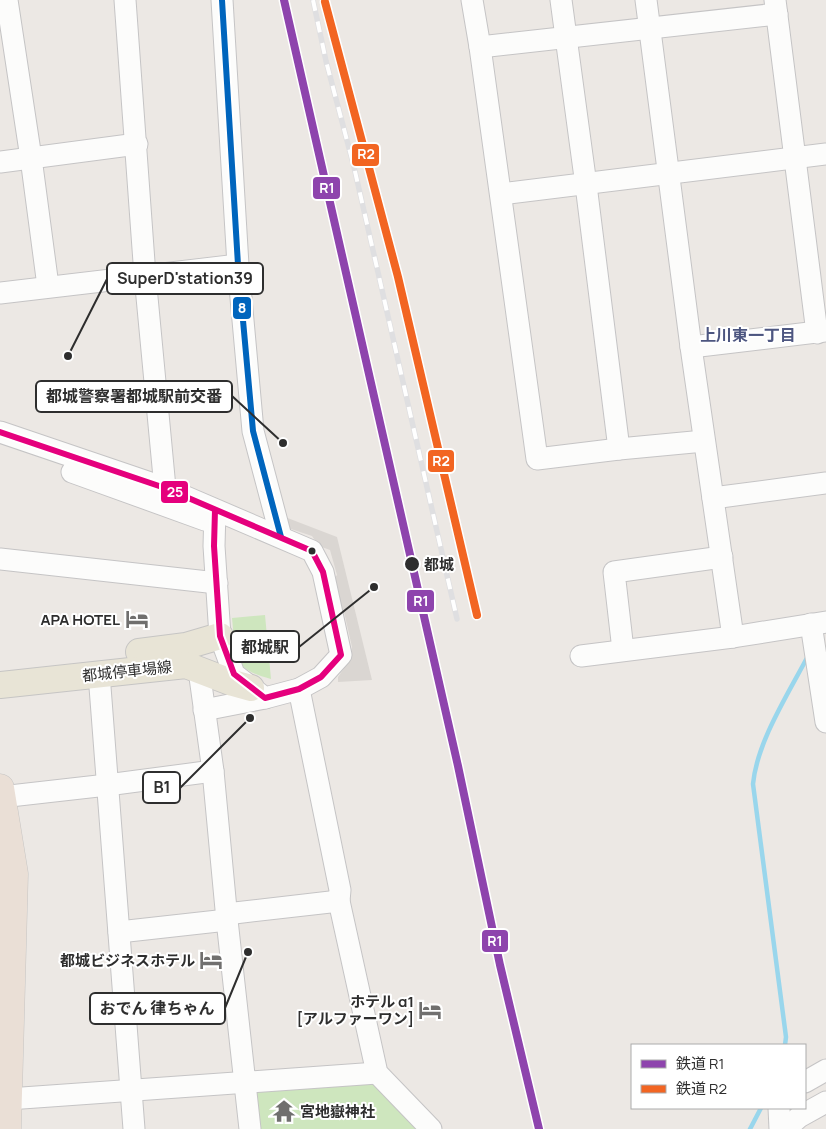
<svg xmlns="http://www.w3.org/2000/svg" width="826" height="1129" viewBox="0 0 826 1129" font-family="Manrope,'Noto Sans JP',sans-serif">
  <rect width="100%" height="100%" fill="#ece8e4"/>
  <g fill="#cee6be">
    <path d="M265,615l6,64c-42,-11 -35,-24 -39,-61z"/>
    <polygon points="377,1073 431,1129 250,1129 245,1082"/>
  </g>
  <polygon fill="#dad6d2" points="285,517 337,537 372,680 338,682 338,677 350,660 352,647 344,612 338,607 332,581 337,575 330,550 319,546 312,536 288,528"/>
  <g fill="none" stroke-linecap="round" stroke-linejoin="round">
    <g stroke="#99d6ec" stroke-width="4.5">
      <path d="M785,1045l1,-8 -33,-253c4,-42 35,-90 55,-128"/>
      <polyline points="750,1129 761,1108"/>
    </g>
    <defs>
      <g id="minor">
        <polyline points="7,0 31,158 48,286"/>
        <polyline points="125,0 145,276 165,488"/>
        <polyline points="222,0 238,265 253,431 281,537"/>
        <polyline points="472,0 480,47 537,459 619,449 704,441"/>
        <polyline points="561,0 586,185 619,449"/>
        <polyline points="646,0 691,347 733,637"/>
        <polyline points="775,0 817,333"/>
        <polyline points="480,47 777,14"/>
        <polyline points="0,162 137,144"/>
        <polyline points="501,194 826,154"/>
        <polyline points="0,293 238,265"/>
        <polyline points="691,347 826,331"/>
        <polyline points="0,432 165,488 312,551 323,572 341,655 321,677 299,689 265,698 234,674 220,636 214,546 215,510"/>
        <polyline points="72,472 205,520"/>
        <polyline points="713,498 826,483"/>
        <polyline points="0,559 217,583"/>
        <polyline points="811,624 826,722"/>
        <polyline points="623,650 614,572 722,557"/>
        <polyline points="581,656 733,637 826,622"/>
        <polyline points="199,670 213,771 227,920 250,1129"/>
        <polyline points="99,674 134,1129"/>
        <polyline points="299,689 340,890 339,901 377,1073 431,1129"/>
        <polyline points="204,710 265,698"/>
        <polyline points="1,797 107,785 213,771"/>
        <polyline points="226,914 339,901"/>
        <polyline points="119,932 227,920"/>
        <polyline points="805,1082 826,1070"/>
        <polyline points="8,1099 377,1073"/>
        <polyline points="779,1108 780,1129"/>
        <polyline points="786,1129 799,1117 826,1102"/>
      </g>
      <g id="major">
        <polyline points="139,652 186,646 220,636"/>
        <polyline points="0,685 186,665 233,683 251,688"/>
      </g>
      <polyline id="highway" points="0,788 14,874 7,1129"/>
    </defs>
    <use href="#minor" stroke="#c5c4c5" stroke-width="23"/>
    <use href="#major" stroke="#c6c5c4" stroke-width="28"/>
    <use href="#highway" stroke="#c6c5c4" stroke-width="29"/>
    <use href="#minor" stroke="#fcfcfb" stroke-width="21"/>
    <use href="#major" stroke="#e8e4d6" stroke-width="26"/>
    <use href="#highway" stroke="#eadfd6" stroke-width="28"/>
    <defs>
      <g id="rail">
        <polyline points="313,0 326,61 354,167 457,619"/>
        <polyline points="324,0 398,277 477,615"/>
      </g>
    </defs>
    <use href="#rail" stroke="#dfdfe1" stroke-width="5.5"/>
    <use href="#rail" stroke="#fff" stroke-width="4" stroke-dasharray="11" stroke-linecap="butt"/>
    <defs>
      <polyline id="bus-1" points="222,0 238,265 253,431 281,537"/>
      <polyline id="bus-2" points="0,432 165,488 312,551 323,572 341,655 321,677 299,689 265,698 234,674 220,636 214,546 215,510"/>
    </defs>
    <use href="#bus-1" stroke="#fff" stroke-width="10"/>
    <use href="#bus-2" stroke="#fff" stroke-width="10"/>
    <use href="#bus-1" stroke="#0065bd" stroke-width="6"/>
    <use href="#bus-2" stroke="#e5007d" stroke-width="6"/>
    <defs>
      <polyline id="rail-1" points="284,0 458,766 500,965 539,1129"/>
      <polyline id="rail-2" points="325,2 398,277 477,615"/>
    </defs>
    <use href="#rail-1" stroke="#fff" stroke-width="11"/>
    <use href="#rail-2" stroke="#fff" stroke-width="11"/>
    <use href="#rail-1" stroke="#8e44ad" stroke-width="8"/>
    <use href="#rail-2" stroke="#f26522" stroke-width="8"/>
  </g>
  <defs>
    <symbol id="hotel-bare" viewBox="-9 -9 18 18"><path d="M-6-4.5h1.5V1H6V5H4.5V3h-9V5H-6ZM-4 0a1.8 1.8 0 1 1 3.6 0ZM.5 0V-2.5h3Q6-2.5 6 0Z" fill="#706f6e" stroke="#fff" stroke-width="2.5" paint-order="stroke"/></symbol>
    <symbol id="temple-bare" viewBox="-9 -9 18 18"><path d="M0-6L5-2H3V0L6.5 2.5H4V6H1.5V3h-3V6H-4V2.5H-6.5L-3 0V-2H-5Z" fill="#706f6e" stroke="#fff" stroke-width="2.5" paint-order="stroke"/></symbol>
  </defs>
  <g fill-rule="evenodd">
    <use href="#hotel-bare" x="121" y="603" width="32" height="32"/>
    <use href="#hotel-bare" x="195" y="944" width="32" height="32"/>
    <use href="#hotel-bare" x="414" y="994" width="32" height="32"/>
    <use href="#temple-bare" x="268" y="1095" width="32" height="32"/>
  </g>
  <g fill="#2e2e2e" stroke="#fff" stroke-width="2">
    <circle cx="312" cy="551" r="4.5"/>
    <circle cx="412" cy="564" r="8"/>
  </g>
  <g text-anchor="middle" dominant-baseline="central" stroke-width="4" stroke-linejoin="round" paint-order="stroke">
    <g font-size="15" font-weight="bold" fill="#2e2e2e" stroke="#fff" text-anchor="start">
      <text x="424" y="564">都城</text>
    </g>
    <g font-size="15" font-weight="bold" fill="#2e2e2e" stroke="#fff" text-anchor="end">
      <text x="120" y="619">APA HOTEL</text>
      <text x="195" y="960">都城ビジネスホテル</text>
      <text x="414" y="1001">ホテル α1<tspan x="414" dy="17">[アルファーワン]</tspan></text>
      <text x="300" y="1111" text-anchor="start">宮地嶽神社</text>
    </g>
    <g font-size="15" fill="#2e2e2e" stroke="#fff">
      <text transform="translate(127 671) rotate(-6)">都城停車場線</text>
    </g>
    <g font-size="16" font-weight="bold" fill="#4d5680" stroke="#fff">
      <text x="748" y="335">上川東一丁目</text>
    </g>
  </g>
  <path fill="none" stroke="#2e2e2e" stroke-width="2" d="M68 356L107 279M283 443L232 396M374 587L299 647M250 718L180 788M248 952L225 1008"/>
  <g fill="#2e2e2e" stroke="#fff" stroke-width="2">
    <circle cx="68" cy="356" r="5"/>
    <circle cx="283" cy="443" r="5"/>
    <circle cx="374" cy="587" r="5"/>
    <circle cx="250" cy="718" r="5"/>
    <circle cx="248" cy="952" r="5"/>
  </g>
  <g fill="#fff" stroke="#2e2e2e" stroke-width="2">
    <rect x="107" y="263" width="156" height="31" rx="5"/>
    <rect x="36" y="381" width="196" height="31" rx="5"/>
    <rect x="231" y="631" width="68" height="31" rx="5"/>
    <rect x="143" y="772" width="37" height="31" rx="5"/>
    <rect x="90" y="993" width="135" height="31" rx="5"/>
  </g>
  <g font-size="16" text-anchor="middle" font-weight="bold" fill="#2e2e2e">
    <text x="185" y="284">SuperD'station39</text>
    <text x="134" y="402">都城警察署都城駅前交番</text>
    <text x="265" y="653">都城駅</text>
    <text x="162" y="793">B1</text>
    <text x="157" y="1014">おでん 律ちゃん</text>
  </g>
  <g stroke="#fff" stroke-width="2">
    <rect x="351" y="143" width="29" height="24" rx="5" fill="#f26522"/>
    <rect x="312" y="176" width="29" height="24" rx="5" fill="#8e44ad"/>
    <rect x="232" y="296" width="20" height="24" rx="5" fill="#0065bd"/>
    <rect x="427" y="449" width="28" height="24" rx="5" fill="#f26522"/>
    <rect x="160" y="480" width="29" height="24" rx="5" fill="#e5007d"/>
    <rect x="406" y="589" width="29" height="24" rx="5" fill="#8e44ad"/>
    <rect x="481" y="929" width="28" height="24" rx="5" fill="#8e44ad"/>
  </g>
  <g font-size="14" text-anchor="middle" font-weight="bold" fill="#fff">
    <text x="366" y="159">R2</text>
    <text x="327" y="193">R1</text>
    <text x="242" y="313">8</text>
    <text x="441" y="466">R2</text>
    <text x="175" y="497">25</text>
    <text x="421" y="606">R1</text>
    <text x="495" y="946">R1</text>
  </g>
  <rect x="631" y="1044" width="175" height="65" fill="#ffffff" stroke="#ababab"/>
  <rect x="641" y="1060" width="25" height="8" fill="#8e44ad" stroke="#ababab"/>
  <text x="676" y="1069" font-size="15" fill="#2e2e2e">鉄道 R1</text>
  <rect x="641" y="1085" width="25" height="8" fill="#f26522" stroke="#ababab"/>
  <text x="676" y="1094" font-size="15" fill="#2e2e2e">鉄道 R2</text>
</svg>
